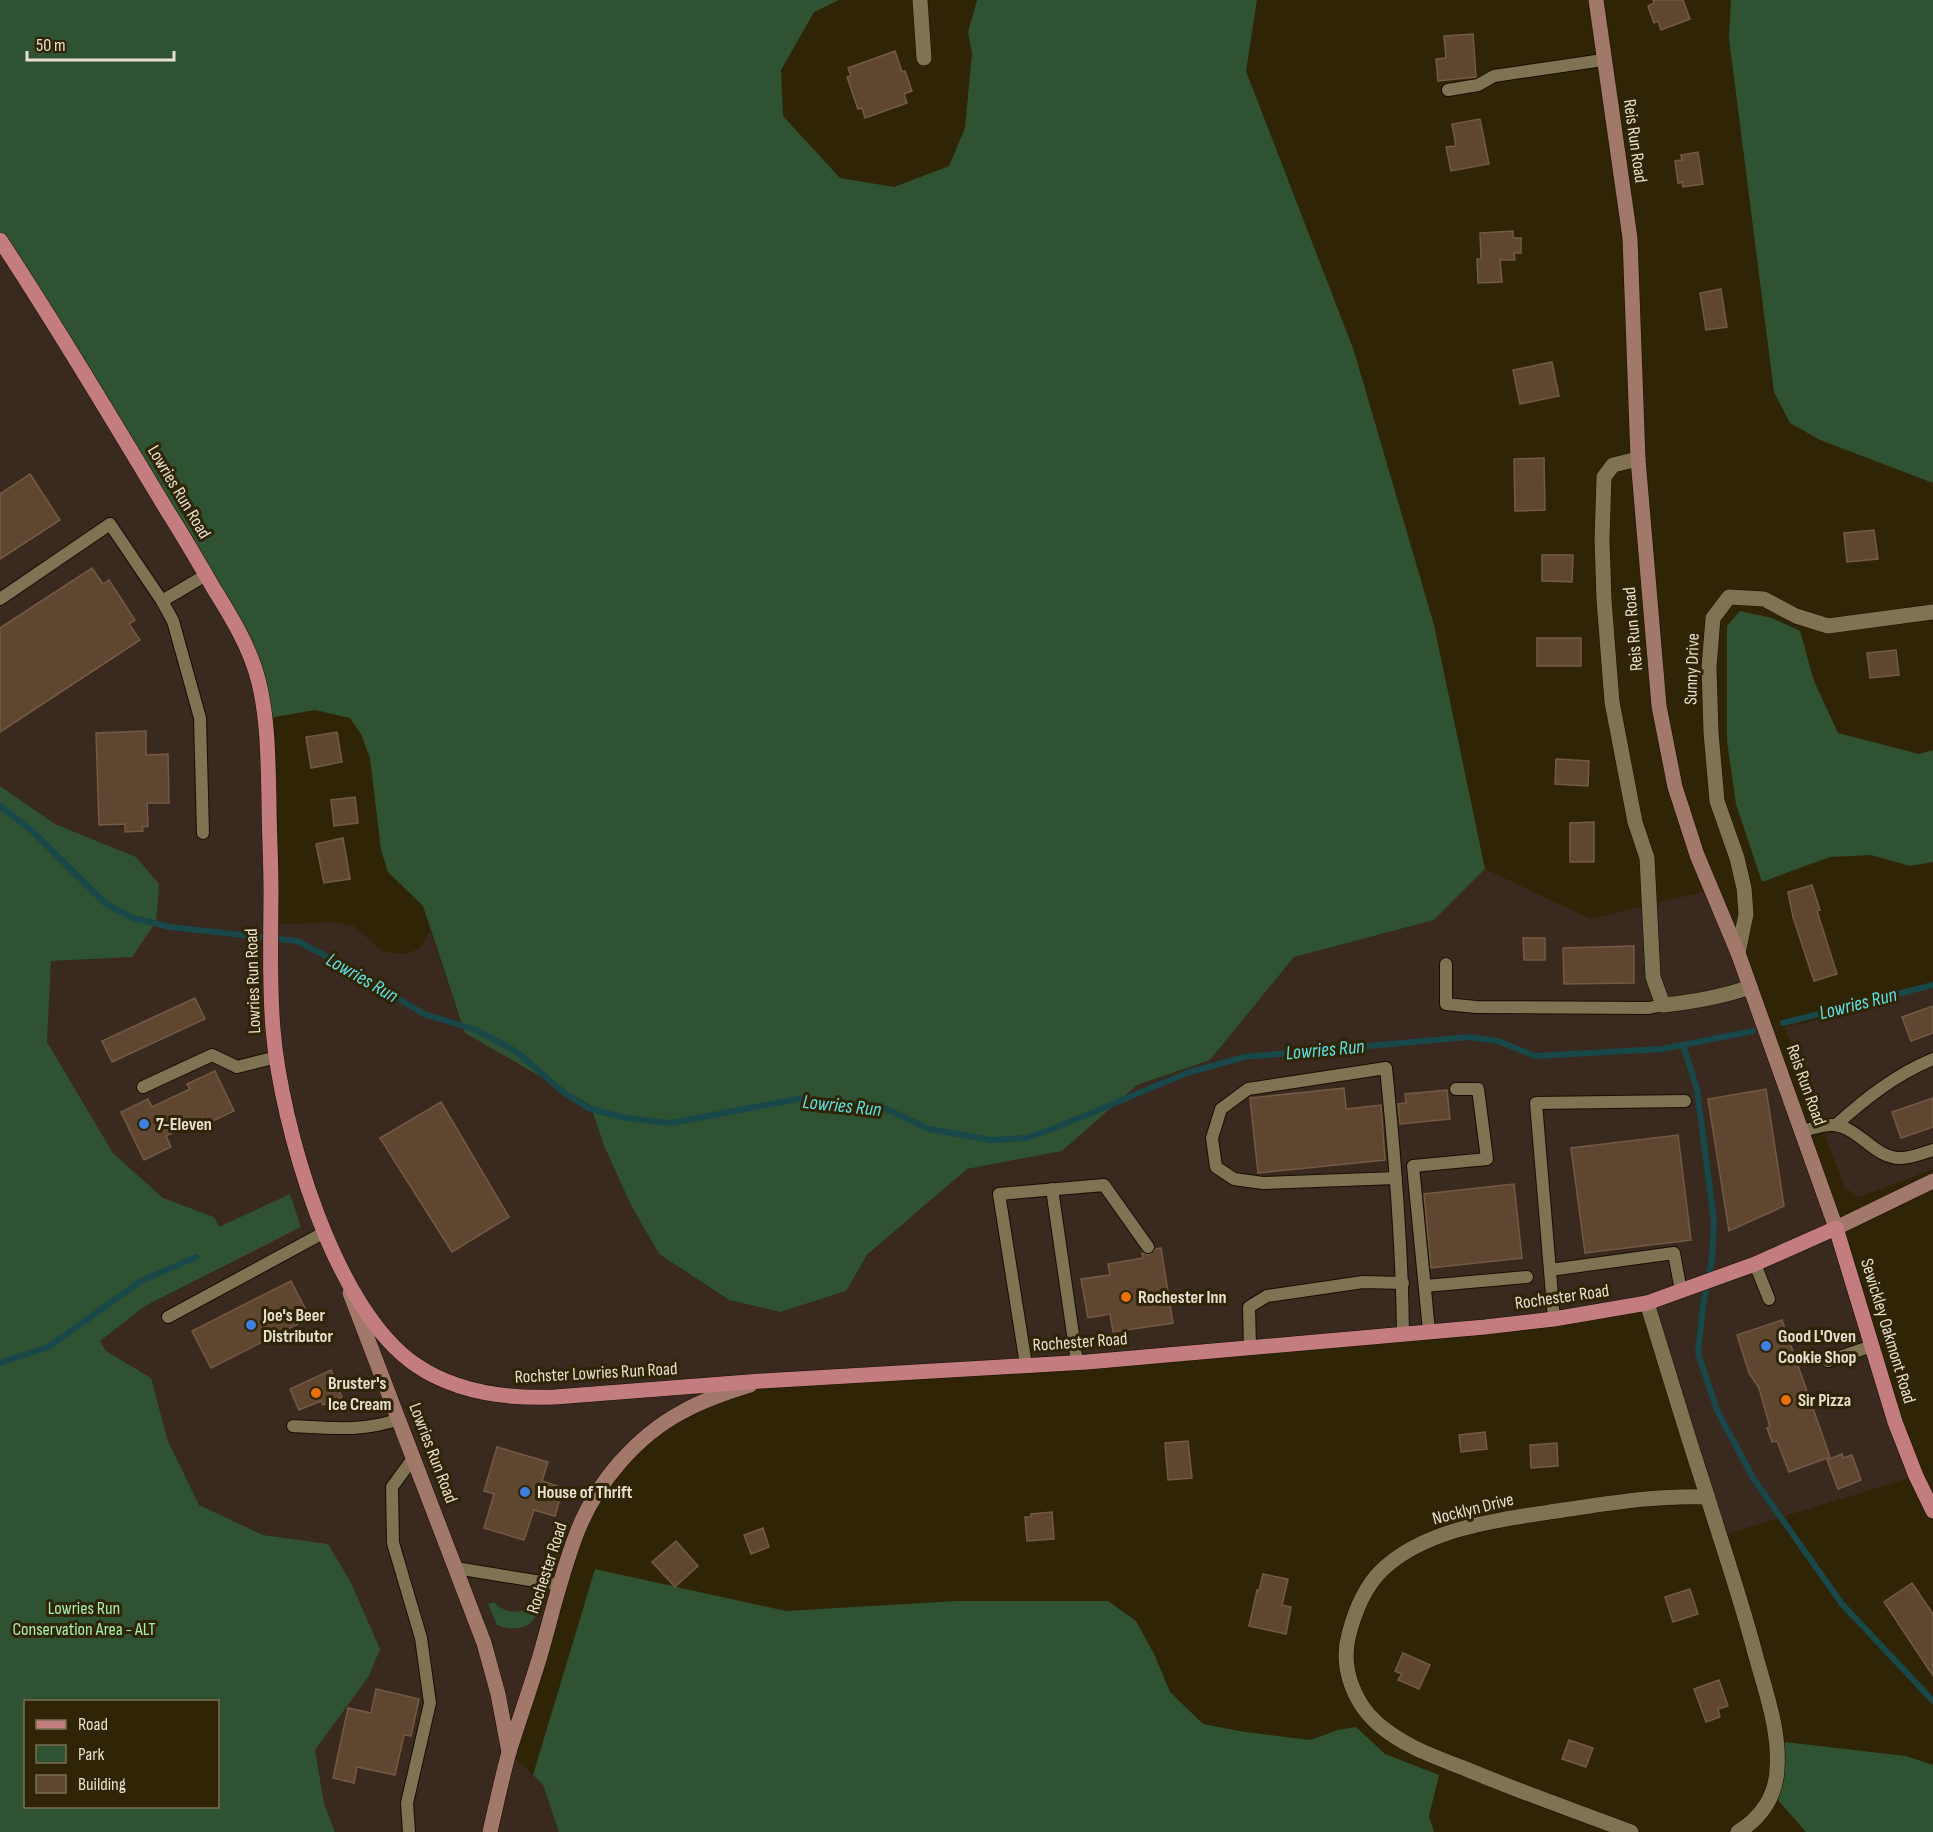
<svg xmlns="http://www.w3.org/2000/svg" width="1933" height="1832" viewBox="0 0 1933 1832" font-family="'Sofia Sans Condensed',sans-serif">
  <rect width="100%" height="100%" fill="#302406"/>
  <g fill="#3a291f">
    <polygon points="0,240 180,530 259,682 270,925 334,922 354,926 383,952 407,954 420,948 430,931 465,1033 590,1105 605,1148 631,1205 659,1254 728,1300 780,1312 845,1291 867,1256 967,1169 1062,1151 1137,1085 1210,1060 1294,957 1434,920 1485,869 1591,919 1711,890 1916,1476 1720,1536 1646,1303 1554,1319 761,1381 682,1412 596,1494 509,1752 543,1785 559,1832 335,1832 324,1803 315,1750 369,1676 328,1544 263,1535 199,1505 168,1441 151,1378 106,1351 87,1319 220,1269 214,1217 163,1198 113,1153 46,1042 51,961 132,957 136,857 55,824 0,786"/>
    <polygon points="1933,984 1933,1169 1859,1197 1845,1188 1785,1027 1839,1015"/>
  </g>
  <g fill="#2f5233" fill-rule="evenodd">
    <polygon points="0,0 839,0 814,12 781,70 783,116 840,178 894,187 949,166 965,128 972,53 968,32 977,0 1257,0 1246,71 1354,351 1434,625 1485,869 1434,920 1294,957 1210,1060 1137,1085 1062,1151 967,1169 867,1255 846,1291 780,1312 729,1300 659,1254 631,1205 605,1148 590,1105 465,1033 423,906 388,872 381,850 370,758 361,734 350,718 315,710 264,719 254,667 0,240"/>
    <polygon points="1731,0 1933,0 1933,483 1820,440 1790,423 1774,392 1729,38"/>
    <polygon points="1740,611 1772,618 1800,631 1814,681 1838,733 1919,754 1933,750 1933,862 1910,866 1871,855 1830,857 1762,882 1736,804 1727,741 1727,626"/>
    <path d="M0,786l55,38 81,33 23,27 -3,38 -24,35 -81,4 -4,81 66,111 50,45 51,19 5,10 71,-33 11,33 -156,79 -45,35 6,10 45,27 17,63 31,64 64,30 65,9 23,39 29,66 -11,27 -54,74 9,53 11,29h-335zM26,1702h192v104h-192z"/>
    <polygon points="595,1569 786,1611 957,1601 1108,1601 1136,1621 1155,1656 1170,1692 1203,1724 1245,1732 1310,1740 1338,1730 1356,1727 1385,1754 1439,1775 1429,1816 1434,1832 559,1832 543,1785 533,1775"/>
    <path d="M494,1602c10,12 29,13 40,2l2,12c-8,14 -24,15 -39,9l-9,-21z"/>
    <polygon points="1776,1741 1906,1756 1933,1765 1933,1832 1806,1832 1772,1793"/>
  </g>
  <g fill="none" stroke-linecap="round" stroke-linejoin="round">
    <g stroke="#184849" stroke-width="6">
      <polyline points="0,806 30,829 106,904 133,918 170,927 297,941 330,958 424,1014 476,1030 517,1052 563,1092 588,1108 625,1118 671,1123 798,1099 880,1106 929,1129 991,1140 1026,1138 1055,1128 1187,1073 1244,1057 1469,1037 1498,1041 1535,1056 1662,1049 1753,1031"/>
      <polyline points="1783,1023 1933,985"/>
      <polyline points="1683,1045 1697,1089 1714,1221 1712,1259 1703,1306 1698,1353 1717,1410 1753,1478 1842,1604 1933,1701"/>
      <polyline points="0,1363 48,1347 141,1281 196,1257"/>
    </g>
  </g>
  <g fill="#5f4630" stroke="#745a44" stroke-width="1.5">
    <polygon points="1653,0 1683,0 1690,19 1661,30 1658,21 1654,23 1648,6 1654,3"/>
    <polygon points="1473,34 1476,77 1438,81 1436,59 1446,58 1444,36"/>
    <polygon points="895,51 902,72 905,71 912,91 904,94 907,103 865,118 862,108 858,109 847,77 851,76 848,68"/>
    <polygon points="1480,119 1489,164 1451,171 1446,147 1456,146 1452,124"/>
    <polygon points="1698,152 1703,184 1683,187 1682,182 1678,183 1675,161 1682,160 1681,155"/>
    <polygon points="1513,231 1513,238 1521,238 1521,253 1514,253 1515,260 1500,260 1502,282 1478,283 1477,259 1481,259 1480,233"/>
    <polygon points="1721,289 1727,327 1706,330 1700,293"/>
    <polygon points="1552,362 1559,396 1520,404 1513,370"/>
    <polygon points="1544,458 1545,510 1515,511 1514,459"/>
    <polygon points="30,474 60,520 0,559 0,494"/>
    <polygon points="1874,530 1878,559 1847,562 1844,533"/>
    <polygon points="1542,555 1573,555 1572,582 1542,581"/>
    <polygon points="92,568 103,584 109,580 135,620 129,624 140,640 0,732 0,628"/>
    <rect x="1537" y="638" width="44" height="28"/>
    <polygon points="1896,650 1899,675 1870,678 1867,653"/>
    <polygon points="146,731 146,755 168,754 169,803 147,803 148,826 142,827 143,831 125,832 125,824 99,825 96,733"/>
    <polygon points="337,732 342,762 311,768 306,737"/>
    <polygon points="1556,759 1589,761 1588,786 1555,784"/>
    <polygon points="355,797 358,823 334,826 331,800"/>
    <polygon points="1594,822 1594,862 1570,862 1570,823"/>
    <polygon points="343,838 350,879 324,883 316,844"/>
    <polygon points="1812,885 1820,910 1817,911 1837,974 1814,981 1793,917 1788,892"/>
    <polygon points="1523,938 1545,938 1545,960 1524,960"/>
    <polygon points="1634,946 1634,983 1564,984 1563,948"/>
    <polygon points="195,998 205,1019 112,1062 102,1041"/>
    <polygon points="1933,1006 1933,1033 1911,1041 1902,1017"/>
    <polygon points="215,1071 234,1111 206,1124 203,1118 166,1136 171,1147 144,1160 121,1112 148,1099 152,1107 190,1089 187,1084"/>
    <polygon points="1344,1088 1346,1109 1381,1105 1385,1160 1258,1173 1250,1098"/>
    <polygon points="1766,1089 1784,1206 1729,1231 1708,1099"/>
    <polygon points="1447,1090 1450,1119 1400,1124 1398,1104 1406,1103 1405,1094"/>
    <polygon points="1933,1098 1933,1127 1901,1138 1892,1112"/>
    <polygon points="441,1102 509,1217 452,1252 380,1138"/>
    <polygon points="1678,1135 1691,1240 1585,1253 1571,1148"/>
    <polygon points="1514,1184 1522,1258 1431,1268 1424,1194"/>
    <polygon points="1161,1248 1173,1323 1113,1332 1110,1314 1088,1318 1081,1279 1110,1275 1108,1264 1143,1258 1142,1253 1149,1255 1156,1249"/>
    <polygon points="291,1281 310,1318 211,1368 192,1331"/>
    <polygon points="1782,1320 1830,1457 1789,1472 1777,1441 1772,1442 1767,1428 1770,1427 1759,1388 1749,1373 1737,1335"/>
    <polygon points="331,1370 342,1397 323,1405 321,1401 299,1410 290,1389"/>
    <polygon points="1485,1432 1487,1449 1461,1452 1459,1435"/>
    <polygon points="1188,1441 1192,1478 1168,1480 1165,1443"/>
    <polygon points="1557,1443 1558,1466 1531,1468 1530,1445"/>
    <polygon points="497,1447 548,1462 542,1481 563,1488 555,1516 534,1510 524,1540 484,1528 494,1494 484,1491"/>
    <polygon points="1842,1454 1843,1458 1852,1455 1861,1480 1838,1489 1827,1460"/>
    <polygon points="1052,1512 1054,1539 1027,1541 1025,1517 1031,1517 1031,1514"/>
    <polygon points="763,1528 769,1547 751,1554 744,1535"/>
    <polygon points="676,1541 698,1566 675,1587 652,1562"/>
    <polygon points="1263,1574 1288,1579 1282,1605 1291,1607 1286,1634 1249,1626 1257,1590 1259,1591"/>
    <polygon points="1912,1583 1933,1614 1933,1676 1884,1602"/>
    <polygon points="1690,1589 1698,1614 1673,1622 1665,1597"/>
    <polygon points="1403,1653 1430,1665 1419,1689 1398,1680 1402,1674 1395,1671"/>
    <polygon points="1719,1680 1728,1706 1718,1709 1720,1717 1706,1722 1694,1689"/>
    <polygon points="376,1689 419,1699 411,1736 404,1735 395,1775 357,1767 354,1783 333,1778 348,1708 371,1713"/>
    <polygon points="1569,1740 1593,1748 1586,1767 1562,1759"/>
  </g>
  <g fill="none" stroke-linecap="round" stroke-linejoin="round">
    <defs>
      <g id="lane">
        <polyline points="1448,90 1478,85 1494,76 1603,60"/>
        <polyline points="0,599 110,524 162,601 206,575"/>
        <polyline points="162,601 173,621 200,718 203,833"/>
        <polyline points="1446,964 1446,1004 1476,1007 1649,1008 1663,1005"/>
        <polyline points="143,1087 212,1055 237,1067 277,1057"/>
        <path d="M1836,1125c30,-27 59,-50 97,-66"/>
        <path d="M1802,1131c10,-2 21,-7 32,-6 26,3 41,34 67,33 10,0 22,-5 32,-8"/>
        <path d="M1396,1178l-133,5 -29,-4 -18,-12 -4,-29 9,-29 27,-20 138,-21c9,89 16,177 17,266"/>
        <polyline points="1052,1189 1077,1362"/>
        <polyline points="1755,1264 1769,1299"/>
        <polyline points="1550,1270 1674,1253 1681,1291"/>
        <polyline points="1425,1286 1527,1277"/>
        <polyline points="168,1317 325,1232"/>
        <polyline points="1554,1319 1536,1103 1685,1101"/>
        <polyline points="1429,1331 1413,1166 1487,1159 1478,1089 1456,1089"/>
        <polyline points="1250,1347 1249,1307 1267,1296 1363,1282 1403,1283"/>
        <polyline points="1828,1361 1872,1346"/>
        <polyline points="1026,1365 999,1194 1104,1185 1148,1247"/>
        <path d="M293,1426c37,2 71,6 106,-7"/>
        <polyline points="456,1568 560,1585"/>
        <polyline points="409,1832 407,1803 430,1703 421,1638 393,1543 392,1487 414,1457"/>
      </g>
      <g id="street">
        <polyline points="920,0 924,58"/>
        <path d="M1638,459l-25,6 -9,12 -2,62 2,61 8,102 23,120 12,36 6,119 10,28c29,-3 59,-8 87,-18"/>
        <polyline points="1738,953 1746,914 1744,888 1737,858 1717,801 1711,732 1709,667 1713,618 1729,597 1764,599 1796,616 1828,626 1933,612"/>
        <path d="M1647,1303c20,64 39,129 60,192 16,53 34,104 48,158 10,37 25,77 22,116 -1,27 -16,49 -39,63"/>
        <path d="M1631,1832c-55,-21 -111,-40 -165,-63 -33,-13 -61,-22 -88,-45 -25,-22 -38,-58 -29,-90 6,-23 15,-46 32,-63 45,-44 123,-52 182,-61 48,-7 95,-15 144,-13"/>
      </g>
      <g id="secondary">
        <polyline points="1596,0 1630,238 1638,459 1659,706 1675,787 1697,855 1738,953 1836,1228 1933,1181"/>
        <polyline points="350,1293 484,1643 498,1694 509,1752"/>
        <path d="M490,1832c6,-27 12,-54 19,-80 10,-32 21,-63 31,-96 12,-42 22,-86 38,-126 19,-48 59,-94 104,-118 21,-12 45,-20 68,-27"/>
      </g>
      <path id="primary" d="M0,240c59,89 113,181 168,272 16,25 31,51 46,77 18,29 37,60 45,94 9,37 9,78 10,117 0,30 2,60 2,90 0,46 -2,92 2,139 8,96 60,280 143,336 41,28 91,34 139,32l206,-16 326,-19 398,-35 69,-8 93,-16 108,-39 81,-36 59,194 21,54 17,35"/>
    </defs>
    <use href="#lane" stroke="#160e00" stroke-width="14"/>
    <use href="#street" stroke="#160e00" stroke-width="16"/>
    <use href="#secondary" stroke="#160e00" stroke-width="16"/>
    <use href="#primary" stroke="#160e00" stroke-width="16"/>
    <use href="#lane" stroke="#7f7353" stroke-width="12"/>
    <use href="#street" stroke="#7f7353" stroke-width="15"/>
    <use href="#secondary" stroke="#a17869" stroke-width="15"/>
    <use href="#primary" stroke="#c37d7f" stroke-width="15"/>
  </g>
  <g fill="#3f7fe0" stroke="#302406" stroke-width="2">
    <circle cx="144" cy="1124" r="6"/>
    <circle cx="251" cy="1325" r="6"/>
    <circle cx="1766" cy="1346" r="6"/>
    <circle cx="525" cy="1492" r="6"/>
  </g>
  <g fill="#e8710a" stroke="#302406" stroke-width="2">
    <circle cx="1126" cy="1297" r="6"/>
    <circle cx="316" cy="1393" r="6"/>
    <circle cx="1786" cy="1400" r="6"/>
  </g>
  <g text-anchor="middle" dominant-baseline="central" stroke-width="6" stroke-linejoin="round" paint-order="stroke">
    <g font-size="18" fill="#e7e0cf" stroke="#302406">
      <text transform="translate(1635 141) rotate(82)">Reis Run Road</text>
      <text transform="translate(179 492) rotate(59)">Lowries Run Road</text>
      <text transform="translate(1633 629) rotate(-95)">Reis Run Road</text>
      <text transform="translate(1692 669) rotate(-88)">Sunny Drive</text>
      <text transform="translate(253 981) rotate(-92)">Lowries Run Road</text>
      <text transform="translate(1806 1085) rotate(70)">Reis Run Road</text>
      <text transform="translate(1562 1297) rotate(-8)">Rochester Road</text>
      <text transform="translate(1888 1331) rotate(73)">Sewickley Oakmont Road</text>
      <text transform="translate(1080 1342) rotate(-4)">Rochester Road</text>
      <text transform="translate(596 1373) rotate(-3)">Rochster Lowries Run Road</text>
      <text transform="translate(433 1453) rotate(69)">Lowries Run Road</text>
      <text transform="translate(1473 1509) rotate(-14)">Nocklyn Drive</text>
      <text transform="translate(547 1568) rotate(-72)">Rochester Road</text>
    </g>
    <g font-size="18" font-weight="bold" fill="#e7e0cf" stroke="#302406" text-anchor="start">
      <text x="156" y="1124">7-Eleven</text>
      <text x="1138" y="1297">Rochester Inn</text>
      <text x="263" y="1315">Joe's Beer<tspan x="263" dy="21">Distributor</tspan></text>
      <text x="1778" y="1336">Good L'Oven<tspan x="1778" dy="21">Cookie Shop</tspan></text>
      <text x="328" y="1383">Bruster's<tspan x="328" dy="21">Ice Cream</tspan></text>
      <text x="1798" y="1400">Sir Pizza</text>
      <text x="537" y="1492">House of Thrift</text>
    </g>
    <g font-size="18" fill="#a5efad" stroke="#302406">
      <text x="84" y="1608">Lowries Run<tspan x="84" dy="21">Conservation Area - ALT</tspan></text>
    </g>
    <g font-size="20" font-style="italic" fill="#5ce0e3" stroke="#302406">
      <text transform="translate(362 978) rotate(30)">Lowries Run</text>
      <text transform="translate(1858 1004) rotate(-14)">Lowries Run</text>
      <text transform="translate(1325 1050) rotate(-5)">Lowries Run</text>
      <text transform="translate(842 1106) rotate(6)">Lowries Run</text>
    </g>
  </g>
  <rect x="24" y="1700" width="195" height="108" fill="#302406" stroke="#796f56" stroke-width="1.5"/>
  <rect x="36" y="1720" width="30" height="9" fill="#c37d7f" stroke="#796f56" stroke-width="1.5"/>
  <text x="78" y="1730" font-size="18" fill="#e7e0cf">Road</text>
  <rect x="36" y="1745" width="30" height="18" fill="#2f5233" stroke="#796f56" stroke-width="1.5"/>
  <text x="78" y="1760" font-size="18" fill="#e7e0cf">Park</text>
  <rect x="36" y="1775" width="30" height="18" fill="#5f4630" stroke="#796f56" stroke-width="1.5"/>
  <text x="78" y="1790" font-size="18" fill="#e7e0cf">Building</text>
  <path d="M27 51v9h147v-9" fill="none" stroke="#e7e0cf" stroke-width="3"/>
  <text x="36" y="51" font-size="18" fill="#e7e0cf" stroke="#302406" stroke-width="4.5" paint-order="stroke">50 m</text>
</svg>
